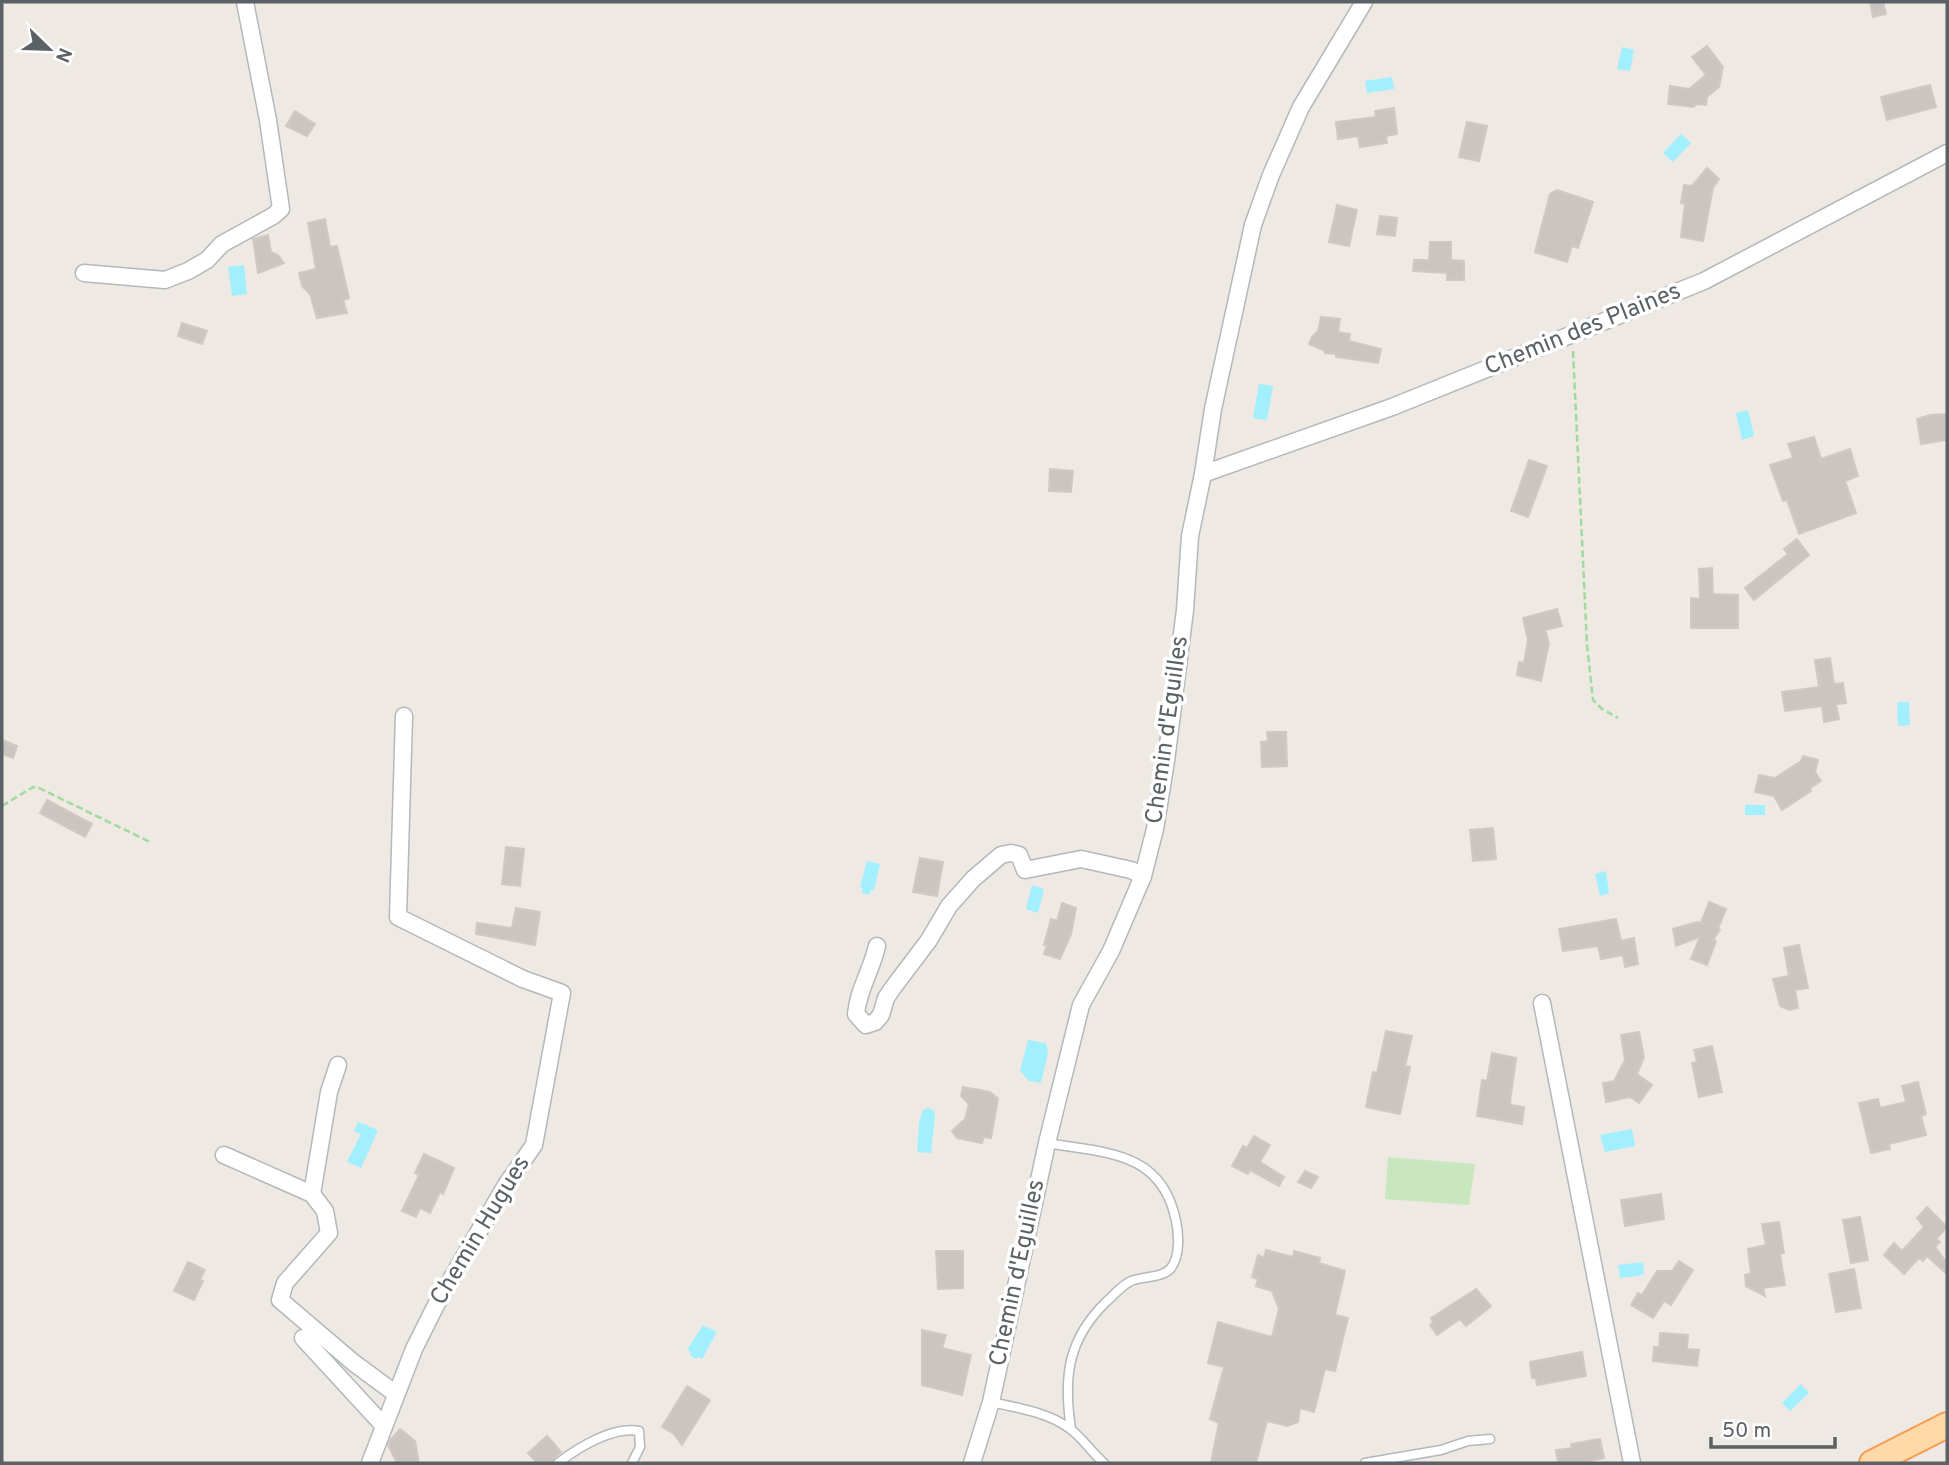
<svg xmlns="http://www.w3.org/2000/svg" width="1949" height="1465" viewBox="0 0 1949 1465" font-family="Overpass,sans-serif">
  <rect width="100%" height="100%" fill="#eee9e3"/>
  <polygon fill="#c9e7be" points="1388,1157 1475,1164 1469,1205 1385,1199"/>
  <g fill="#a2efff">
    <polygon points="1622,47 1634,50 1630,71 1617,69"/>
    <polygon points="1392,77 1394,89 1367,93 1365,81"/>
    <polygon points="1681,134 1691,143 1673,162 1663,153"/>
    <polygon points="244,265 247,294 232,296 228,267"/>
    <polygon points="1259,384 1273,386 1267,420 1253,418"/>
    <polygon points="1748,410 1754,436 1742,440 1736,413"/>
    <polygon points="1897,702 1909,702 1910,725 1898,726"/>
    <rect x="1745" y="805" width="20" height="10"/>
    <polygon points="867,861 880,864 874,890 871,890 869,895 862,893 863,888 860,887"/>
    <polygon points="1606,871 1609,893 1600,896 1595,874"/>
    <polygon points="1032,885 1044,889 1038,913 1026,909"/>
    <polygon points="1028,1040 1046,1043 1048,1053 1041,1083 1029,1081 1020,1071"/>
    <polygon points="928,1108 934,1111 935,1116 931,1153 917,1152 919,1123 923,1110"/>
    <polygon points="358,1122 378,1130 361,1168 347,1162 361,1134 354,1131"/>
    <polygon points="1632,1129 1635,1146 1605,1152 1600,1135"/>
    <polygon points="1643,1262 1644,1275 1620,1278 1618,1265"/>
    <polygon points="703,1325 717,1332 702,1359 698,1357 696,1359 690,1355 691,1352 687,1350"/>
    <polygon points="1801,1384 1809,1393 1790,1411 1782,1403"/>
  </g>
  <g fill="#cbc5c2" stroke="#d3c8c1" stroke-width="2">
    <polygon points="1870,2 1883,2 1886,14 1873,17"/>
    <polygon points="1707,46 1723,67 1719,87 1707,97 1706,105 1697,104 1693,107 1668,104 1670,86 1689,89 1706,75 1692,57"/>
    <polygon points="1930,85 1936,107 1887,120 1881,97"/>
    <polygon points="1394,108 1397,134 1386,136 1387,143 1360,147 1358,136 1338,139 1336,122 1376,117 1375,111"/>
    <polygon points="295,111 315,124 307,136 286,126"/>
    <polygon points="1467,122 1487,126 1479,161 1459,157"/>
    <polygon points="1707,168 1719,179 1713,188 1703,241 1681,237 1685,204 1681,203 1684,185 1692,186"/>
    <polygon points="1557,190 1593,202 1578,248 1572,246 1567,262 1535,252 1550,194"/>
    <polygon points="1337,205 1357,210 1349,246 1329,242"/>
    <polygon points="1380,216 1397,218 1395,236 1377,234"/>
    <polygon points="325,219 330,247 337,246 349,298 343,300 347,313 317,318 310,294 302,286 299,273 316,269 308,223"/>
    <polygon points="268,235 271,252 278,255 284,263 258,273 253,239"/>
    <polygon points="1430,242 1451,242 1451,260 1464,261 1464,280 1447,280 1447,273 1413,271 1414,260 1429,260"/>
    <polygon points="1321,317 1340,319 1338,332 1350,334 1349,341 1381,349 1378,363 1336,357 1336,354 1325,353 1325,351 1309,344 1312,337 1318,331"/>
    <polygon points="182,323 207,331 202,344 178,336"/>
    <polygon points="1947,414 1947,440 1921,444 1917,419 1930,415"/>
    <polygon points="1814,437 1821,459 1850,449 1858,476 1845,481 1856,513 1799,534 1787,500 1783,501 1770,465 1793,458 1788,444"/>
    <polygon points="1529,460 1547,466 1528,517 1511,511"/>
    <polygon points="1050,469 1073,471 1071,492 1049,491"/>
    <polygon points="1797,539 1809,555 1754,600 1745,588 1788,554 1784,549"/>
    <polygon points="1712,568 1713,594 1738,595 1738,628 1691,628 1691,598 1700,599 1699,569"/>
    <polygon points="1557,609 1562,626 1545,630 1549,643 1541,681 1517,675 1519,662 1524,663 1528,640 1523,618"/>
    <polygon points="1830,658 1834,684 1843,683 1846,703 1836,704 1839,719 1824,722 1822,706 1785,711 1782,692 1819,687 1815,660"/>
    <polygon points="1267,732 1286,732 1287,766 1262,767 1261,742 1268,741"/>
    <polygon points="2,740 17,746 13,758 2,754"/>
    <polygon points="1803,756 1818,760 1815,772 1821,781 1810,788 1811,791 1782,810 1774,796 1755,792 1759,775 1775,778 1801,761"/>
    <polygon points="47,800 92,824 85,837 40,813"/>
    <polygon points="1493,828 1496,859 1473,861 1470,830"/>
    <polygon points="506,847 524,849 520,886 502,884"/>
    <polygon points="920,858 943,862 937,896 913,892"/>
    <polygon points="1709,902 1726,909 1718,929 1720,930 1713,940 1716,941 1707,965 1691,959 1700,937 1676,946 1673,929 1697,922 1701,923"/>
    <polygon points="1062,903 1076,908 1071,934 1060,959 1044,954 1047,945 1044,945 1051,919 1057,921"/>
    <polygon points="516,908 540,912 535,945 476,934 477,923 512,928"/>
    <polygon points="1616,919 1621,941 1634,938 1638,964 1625,967 1623,955 1601,959 1598,946 1563,951 1559,929"/>
    <polygon points="1799,945 1808,988 1795,990 1798,1008 1789,1010 1780,1006 1773,979 1789,976 1784,948"/>
    <polygon points="1386,1031 1412,1036 1405,1066 1410,1067 1400,1114 1366,1107 1373,1072 1377,1073"/>
    <polygon points="1639,1032 1644,1057 1637,1074 1652,1085 1639,1103 1630,1097 1606,1102 1603,1083 1614,1081 1625,1060 1621,1035"/>
    <polygon points="1712,1046 1722,1092 1699,1097 1692,1063 1697,1062 1694,1050"/>
    <polygon points="1492,1053 1516,1058 1510,1102 1511,1105 1524,1107 1522,1124 1477,1116 1482,1080 1487,1081"/>
    <polygon points="1918,1082 1926,1114 1921,1116 1926,1135 1889,1144 1890,1149 1871,1153 1859,1103 1878,1099 1880,1108 1906,1102 1902,1086"/>
    <polygon points="963,1087 990,1092 998,1099 991,1138 984,1137 982,1143 957,1138 952,1131 965,1119 969,1104 961,1096"/>
    <polygon points="1254,1136 1270,1145 1260,1162 1284,1177 1279,1186 1250,1170 1248,1174 1232,1166 1243,1146 1247,1148"/>
    <polygon points="424,1154 454,1168 443,1194 440,1192 430,1213 420,1208 416,1217 402,1211 419,1175 415,1173"/>
    <polygon points="1305,1171 1318,1177 1311,1188 1298,1182"/>
    <polygon points="1661,1194 1664,1219 1625,1226 1621,1200"/>
    <polygon points="1927,1207 1947,1227 1936,1239 1940,1242 1935,1247 1947,1263 1947,1274 1927,1256 1923,1261 1919,1258 1904,1274 1884,1255 1894,1243 1902,1251 1924,1227 1917,1218"/>
    <polygon points="1860,1217 1868,1260 1851,1263 1843,1220"/>
    <polygon points="1779,1222 1784,1253 1780,1254 1785,1285 1763,1288 1765,1296 1746,1286 1745,1275 1751,1273 1748,1249 1766,1245 1762,1224"/>
    <polygon points="1266,1250 1293,1257 1294,1251 1320,1258 1319,1263 1345,1271 1335,1315 1348,1318 1335,1371 1325,1369 1314,1412 1300,1408 1298,1422 1287,1426 1267,1421 1256,1463 1211,1463 1219,1423 1210,1419 1224,1367 1208,1363 1218,1322 1272,1337 1279,1309 1272,1291 1256,1286 1258,1279 1252,1277 1258,1255 1264,1258"/>
    <polygon points="936,1251 963,1251 963,1288 938,1289"/>
    <polygon points="1679,1261 1693,1270 1671,1305 1664,1301 1653,1318 1631,1305 1638,1293 1642,1295 1657,1271 1672,1271"/>
    <polygon points="188,1262 205,1270 200,1280 203,1281 194,1300 174,1291"/>
    <polygon points="1854,1269 1861,1308 1836,1312 1829,1274"/>
    <polygon points="1476,1289 1491,1306 1466,1326 1460,1319 1437,1335 1430,1325 1433,1322 1431,1318"/>
    <polygon points="922,1330 946,1335 942,1348 971,1355 962,1395 922,1385"/>
    <polygon points="1660,1333 1688,1335 1687,1349 1699,1350 1697,1366 1653,1361 1654,1347 1659,1347"/>
    <polygon points="1582,1352 1586,1376 1537,1385 1536,1378 1532,1378 1530,1362"/>
    <polygon points="687,1386 710,1400 682,1445 674,1434 662,1427"/>
    <polygon points="400,1429 415,1441 419,1463 397,1463 388,1445 391,1439"/>
    <polygon points="547,1436 561,1452 554,1458 552,1463 537,1463 528,1453"/>
    <polygon points="1600,1439 1604,1458 1580,1463 1558,1463 1556,1450 1572,1448 1571,1444"/>
  </g>
  <g fill="none" stroke-linecap="round" stroke-linejoin="round">
    <defs>
      <g id="lane">
        <path d="M1047,1143c59,10 115,8 129,78 3,14 4,35 -5,47 -8,10 -28,8 -40,13 -9,4 -17,14 -25,21 -38,37 -43,75 -35,127"/>
        <path d="M991,1402c26,6 56,10 78,26 13,9 23,25 35,35"/>
        <path d="M558,1463c21,-16 55,-37 81,-32l1,16 -8,16"/>
        <polyline points="1365,1463 1441,1450 1468,1441 1490,1439"/>
      </g>
      <g id="street">
        <polyline points="84,273 165,280 188,271 207,260 222,244 273,216 281,209 268,120 245,2"/>
        <polyline points="1203,474 1392,407 1704,281 1947,153"/>
        <path d="M877,946c-5,23 -19,44 -21,68l10,11 9,-3 6,-7 5,-17 6,-9 37,-49 20,-34 24,-27 28,-24 10,-2 8,2 6,15 56,-11 50,11 12,6"/>
        <polyline points="1542,1003 1632,1463"/>
        <polyline points="224,1155 312,1194 325,1211 329,1233 285,1283 280,1300 354,1363 396,1394"/>
        <polyline points="312,1194 329,1092 338,1065"/>
        <polyline points="303,1338 384,1426"/>
        <polyline points="370,1463 414,1349 436,1305 506,1185 534,1145 562,993 523,979 398,917 404,716"/>
        <polyline points="972,1463 991,1402 1047,1143 1081,1005 1111,951 1143,876 1155,829 1166,761 1185,610 1190,536 1203,474 1213,409 1253,225 1271,175 1301,107 1364,2"/>
      </g>
      <polyline id="primary" points="1872,1463 1947,1425"/>
    </defs>
    <use href="#lane" stroke="#b3b8bb" stroke-width="11"/>
    <use href="#street" stroke="#b3b8bb" stroke-width="19"/>
    <use href="#primary" stroke="#f79d52" stroke-width="28"/>
    <g stroke="#a1daa0" stroke-width="2.5" stroke-dasharray="7 3.5" stroke-linecap="butt">
      <polyline points="1573,351 1587,645 1593,700 1602,709 1618,718"/>
      <polyline points="2,806 33,787 39,788 150,842"/>
    </g>
    <use href="#lane" stroke="#fff" stroke-width="8"/>
    <use href="#street" stroke="#fff" stroke-width="16"/>
    <use href="#primary" stroke="#ffd9a7" stroke-width="24"/>
  </g>
  <g text-anchor="middle" dominant-baseline="central" stroke-width="7" stroke-linejoin="round" paint-order="stroke">
    <g font-size="24" fill="#5b6164" stroke="#fff">
      <text transform="translate(1583 330) rotate(-22)">Chemin des Plaines</text>
      <text transform="translate(1168 730) rotate(-82)">Chemin d'Eguilles</text>
      <text transform="translate(481 1231) rotate(-59)">Chemin Hugues</text>
      <text transform="translate(1018 1273) rotate(-78)">Chemin d'Eguilles</text>
    </g>
  </g>
  <rect width="1949" height="1465" fill="none" stroke="#5b6164" stroke-width="7"/>
  <g transform="translate(49 49) rotate(113)" stroke="#ffffff" stroke-width="5" paint-order="stroke">
  <path d="M0-5L12 26L0 18L-12 26Z" fill="#5b6164"/>
  <text y="-10" font-size="19" font-weight="bold" text-anchor="middle" fill="#5b6164">N</text>
  </g>
  <path d="M1711 1437v10h124v-10" fill="none" stroke="#5b6164" stroke-width="3.5"/>
  <text x="1722" y="1437" font-size="21" fill="#5b6164" stroke="#ffffff" stroke-width="5" paint-order="stroke">50 m</text>
</svg>
